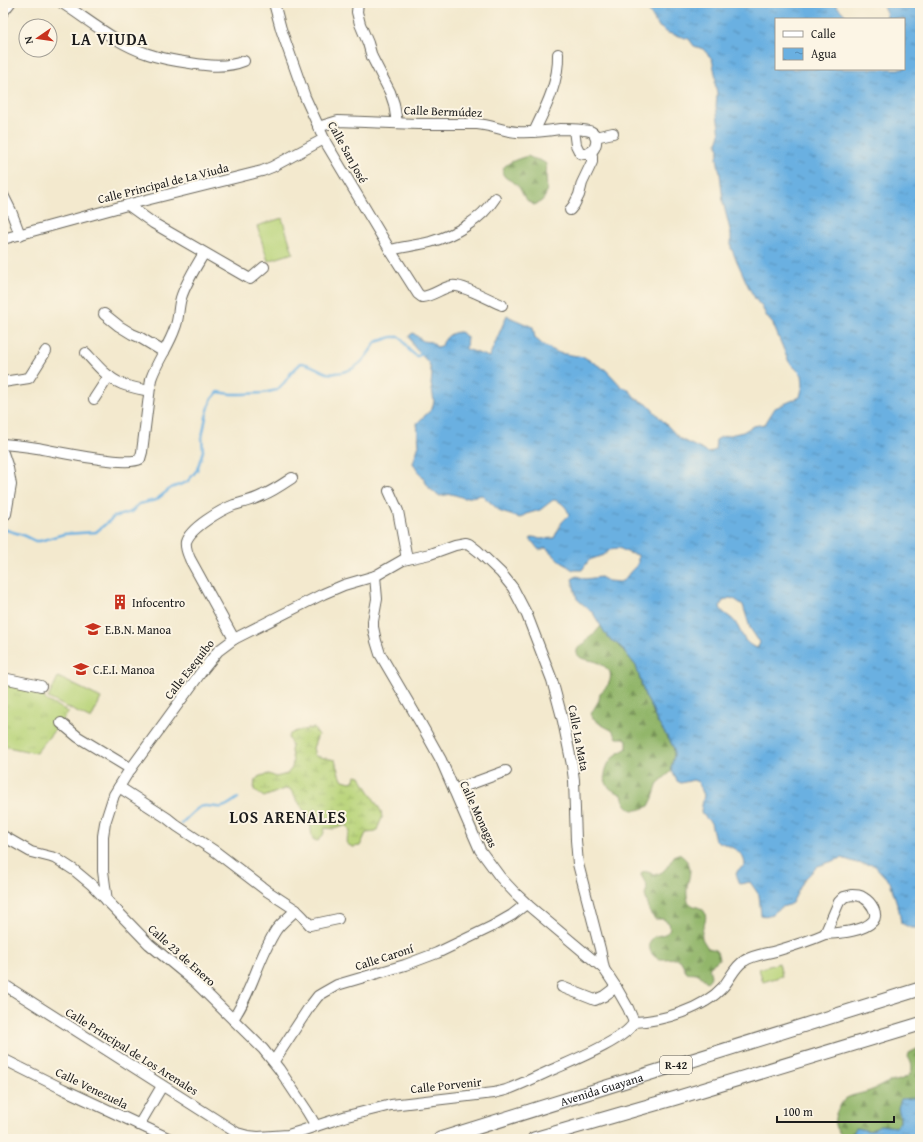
<svg xmlns="http://www.w3.org/2000/svg" width="923" height="1142" viewBox="0 0 923 1142" font-family="'Gentium Book Plus',serif">
  <defs>
    <pattern id="grass-tufts" width="24" height="20" patternUnits="userSpaceOnUse"><rect width="24" height="20" fill="#b9d47a"/><path d="M3 7l-1-3M5 7V3M7 7l1-3M15 17l-1-3M17 17v-4M19 17l1-3" fill="none" stroke="#9eb569"/></pattern>
    <pattern id="forest-firs" width="22" height="20" patternUnits="userSpaceOnUse"><rect width="22" height="20" fill="#92b66a"/><path d="M5 1l3.5 6h-7zM16 11l3.5 6h-7z" fill="#769356"/></pattern>
    <pattern id="wetland-marsh" width="20" height="14" patternUnits="userSpaceOnUse"><rect width="20" height="14" fill="#b9d47a"/><path d="M1 5h8M5 5V1M11 12h8M15 12V8" fill="none" stroke="#9eb569"/></pattern>
    <pattern id="water-ripples" width="26" height="14" patternUnits="userSpaceOnUse"><rect width="26" height="14" fill="#6ab0e1"/><path d="M2 4q2-2 4 0t4 0M15 11q2-2 4 0t4 0" fill="none" stroke="#568eb6"/></pattern>
  </defs>
  <rect width="100%" height="100%" fill="#fcf5e5"/>
  <filter id="ink" filterUnits="userSpaceOnUse"><feTurbulence type="fractalNoise" baseFrequency=".025" numOctaves="2"/><feDisplacementMap in="SourceGraphic" scale="8" xChannelSelector="R" yChannelSelector="G"/><feConvolveMatrix kernelMatrix="1 2 1 2 8 2 1 2 1" color-interpolation-filters="sRGB"/></filter>
  <filter id="wash" filterUnits="userSpaceOnUse"><feTurbulence type="fractalNoise" baseFrequency=".012" numOctaves="4" result="noise"/><feDisplacementMap in="SourceGraphic" scale="16" xChannelSelector="R" yChannelSelector="G"/><feGaussianBlur stdDeviation="0.9" result="paint"/><feColorMatrix in="noise" values="0 0 0 0 0 0 0 0 0 0 0 0 0 0 0 0 0 1.4 0 .05"/><feComposite in="paint" operator="in"/></filter>
  <g filter="url(#wash)">
    <rect width="100%" height="100%" fill="#f3e9ce"/>
    <polygon fill="url(#grass-tufts)" stroke="#6a784b" points="3,679 41,686 45,699 47,701 69,712 36,753 3,746"/>
    <g fill="url(#forest-firs)" stroke="#576943">
      <path d="M528,156c6,4 13,3 18,8 1,4 0,8 0,12 1,13 3,24 -12,29 -3,-2 -6,-3 -8,-6 -4,-4 -5,-11 -10,-15 -3,-3 -8,-4 -11,-7 -11,-12 16,-19 23,-21z"/>
      <path d="M601,626l7,12 12,8 16,20 9,30 7,12 4,12 14,21 4,8v7l-3,12 1,3 -14,12 -5,15 -4,8c-15,7 -22,6 -27,-11 -4,-3 -11,-4 -14,-9 -7,-9 -1,-25 8,-31 3,-3 7,-4 11,-7v-8l-3,-2h-7l-4,-7 -13,-7 -8,-7 -1,-3 8,-14 1,-7c7,-6 12,-11 10,-21 -3,-4 -8,-8 -13,-10 -8,-3 -15,-1 -20,-8v-4l2,-3 6,-4 6,-8 3,-1z"/>
      <path d="M679,854c20,13 6,24 8,42 1,14 15,8 18,17 3,9 -5,16 -3,25 1,3 4,7 6,10 9,2 9,2 11,11 -2,3 -6,4 -8,7 -5,5 5,9 -4,16 -7,-5 -7,-11 -18,-9l-3,-2 -5,-10c-2,-1 -4,-2 -6,-2 -7,-2 -14,3 -21,-3 -5,-4 -7,-14 0,-19 6,-3 19,-1 15,-14l-6,-4h-8l-5,-6 -5,-18 2,-7 -1,-4 -5,-9 1,-3c5,-2 8,2 13,2 10,1 15,-13 20,-19z"/>
      <path d="M919,1048l1,1v46l-7,3 -15,10 2,8v7l-5,4 -15,-2 -10,6 -13,-3 -4,5 1,6h-10c-2,-4 -6,-7 -8,-11 -4,-10 2,-21 9,-29 8,-5 18,-5 27,-9 6,-2 11,-6 17,-8 5,-1 9,-1 13,-3 12,-4 12,-13 6,-22l1,-4z"/>
    </g>
    <polygon fill="url(#wetland-marsh)" stroke="#6a784b" points="314,728 318,735 313,748 315,756 335,760 339,774 343,780 350,782 353,781 356,775 360,776 381,811 382,818 376,832 366,833 360,846 353,847 347,844 346,841 350,832 347,825 334,829 325,828 323,835 318,841 314,840 312,838 310,820 290,789 284,789 264,797 254,790 255,780 260,776 269,774 276,777 287,774 292,768 293,761 291,751 292,746 288,737 290,734 297,731"/>
    <g fill="#b9d47a" stroke="#6a784b">
      <polygon points="282,218 293,253 268,261 257,226"/>
      <polygon points="58,677 101,698 91,719 48,698"/>
      <polygon points="779,963 782,976 763,982 759,969"/>
    </g>
    <g fill="url(#water-ripples)" stroke="#43667e" fill-rule="evenodd">
      <path d="M624,3h210l15,16h-73v50h128v-50h-17l-1,-7 -5,-9h39v925h-9l-10,-5 -2,-13 -9,-28 -16,-17 -17,-2 -15,-5 -24,8 -14,14 -12,23c-3,2 -7,3 -10,4 -7,4 -12,11 -21,8l-2,-20 -9,-13 -10,2 -4,-10 2,-4 7,-5c-1,-16 -18,-19 -30,-25l-4,-17 -9,-9 -1,-3 3,-16 -6,-13 -5,-2 -12,3 -4,-2 -5,-10 -1,-3 3,-12v-7l-4,-8 -14,-21 -4,-12 -7,-12 -9,-30 -16,-20 -12,-8 -15,-25 -16,-14 -5,-20 5,-3 8,3 16,-2 7,4 12,1 4,-2 7,-9 7,-7v-9l-9,-2 -10,-5 -8,1 -7,6 -15,5 -7,10h-9l-13,-9 -14,-13 -7,2 -9,-11 4,-2 6,2 14,-1 8,-16 7,-7c-1,-7 -9,-15 -16,-15l-13,10 -14,4 -6,4 -19,-6 -19,-17 -18,3 -12,-4 -12,2 -10,-7 -17,-26 6,-18 -2,-22 15,-14 2,-8 -3,-17 1,-9 -3,-12 -15,-16 -5,-11 4,-3 10,8 8,1 6,5 4,-1c5,-9 9,-14 20,-14l6,5 -1,12 23,8 18,-42c5,4 10,5 16,8 4,1 6,3 10,4l2,11 8,7 16,8 25,4 22,13 15,16 9,5 6,8 11,5 33,35 29,14 6,-3 1,-10 5,-3 22,-5 10,-6 12,-2 10,-16 25,-11 3,-12 -1,-10 -13,-13 -16,-38 -6,-7 -5,-10 -6,-7 -7,-12 -18,-40v-14l-8,-32 -3,-28 -3,-16 2,-8 -2,-7 3,-9 -4,-27 1,-13 -2,-11 1,-5 -4,-19 -9,-10 -9,-3 -5,-7 -21,-6 -10,-7 -10,-16zM729,598l5,1 9,6 7,23 10,15 -3,5c-14,-4 -15,-16 -22,-26 -4,-6 -13,-8 -15,-15l2,-5z"/>
      <polygon points="920,1095 920,1139 854,1139 853,1133 856,1128 870,1131 880,1125 895,1127 900,1122 900,1116 898,1108 901,1099 913,1098"/>
    </g>
    <g fill="none" stroke-linecap="round" stroke-linejoin="round">
      <g stroke="#6ab0e1" stroke-width="2.5">
        <path d="M3,529l20,6 12,6h5l24,-7 32,-2 18,-15 17,-5 8,-8 17,-4 15,-12 16,-6 10,-12 6,-19 -1,-14 4,-20 5,-17 7,-8 13,2h12l20,-1 14,-3 7,-7 7,-10 10,-10c10,1 17,7 26,10 3,1 6,1 9,0 21,-1 30,-15 40,-31l16,-5h7l3,2 7,11 7,6h2l6,-3"/>
        <path d="M181,824c5,-5 12,-13 19,-17 7,-3 14,1 22,0 6,-1 11,-6 16,-9"/>
      </g>
    </g>
  </g>
  <g filter="url(#ink)">
    <g fill="none" stroke-linecap="round" stroke-linejoin="round">
      <defs>
        <g id="minor">
          <path d="M62,3c28,18 55,41 86,51 14,5 28,7 42,9 18,3 37,5 54,-2"/>
          <path d="M274,3l7,26 24,68 21,46 64,107 28,44 4,3c11,-1 19,-9 30,-11 9,-2 40,15 50,19"/>
          <polyline points="358,3 357,12 360,24 368,43 372,57 390,92 394,104 397,123"/>
          <polyline points="3,12 10,3"/>
          <path d="M318,127l20,-6 80,3h59c14,1 26,7 40,8 14,1 29,-1 43,-3 7,0 27,0 32,3 9,5 3,27 -12,21l-4,-8 -2,-15"/>
          <path d="M534,132c12,-25 25,-50 24,-78"/>
          <polyline points="595,137 613,133"/>
          <polyline points="3,195 11,211 20,235"/>
          <polyline points="128,205 153,223 250,279 264,267"/>
          <polyline points="570,210 574,205 579,195 582,183 592,162 592,156 590,152"/>
          <polyline points="3,239 138,202 262,171 272,167 324,139"/>
          <path d="M390,250c14,-3 27,-5 40,-8 25,-7 51,-22 65,-44"/>
          <polyline points="104,314 119,326 132,334 139,337 164,352"/>
          <path d="M86,353c10,11 21,25 36,31 8,3 18,5 27,7"/>
          <polyline points="3,382 29,378 46,351"/>
          <polyline points="94,399 109,376"/>
          <path d="M3,444c11,1 22,2 34,4 18,3 89,19 103,11l2,-7 9,-73c6,-18 18,-33 24,-51 4,-9 3,-20 6,-30 5,-16 15,-31 23,-45"/>
          <polyline points="3,453 8,468 11,485 6,514"/>
          <polyline points="389,491 398,511 407,559"/>
          <polyline points="375,576 377,599 373,621 373,627 376,641 380,654 421,724 441,760 480,850 500,877 516,894 529,906 604,969 616,987 628,1008 634,1022"/>
          <path d="M234,639l-44,-80c-2,-5 -5,-11 -4,-17 4,-14 35,-32 48,-37 10,-3 20,-5 29,-10 10,-4 20,-11 29,-17"/>
          <polyline points="3,678 41,686"/>
          <polyline points="61,723 78,737 131,769"/>
          <polyline points="119,787 167,818 177,826 216,852 267,891 296,910 303,917 310,925 338,919"/>
          <polyline points="454,790 506,771"/>
          <polyline points="3,836 31,852 51,857 57,859 74,870 92,885 149,944 194,981 263,1049 279,1069 307,1111 316,1126"/>
          <path d="M852,895c5,0 8,0 12,3 7,4 15,16 9,23 -10,11 -34,12 -48,13l14,-32 5,-5z"/>
          <polyline points="107,901 103,871 103,836 105,823 114,795 127,774 202,671 218,651 234,639 323,594 344,585 375,576 403,560 430,554 455,545 466,543 469,544 478,551 501,573 513,588 527,615 552,680 563,721 572,765 574,780 576,840 578,864 600,949 604,969"/>
          <path d="M3,984l234,149 11,3 10,1 30,-2 13,-4 24,-8 22,-7 44,-11 103,-12 12,-3c16,-6 32,-14 48,-21 18,-8 73,-30 80,-47"/>
          <polyline points="562,987 595,1000 604,996 616,987"/>
          <path d="M233,1019c19,-27 25,-61 43,-89 5,-7 13,-13 20,-20"/>
          <path d="M634,1022c29,-1 69,-13 89,-35 7,-8 12,-21 21,-26 9,-6 21,-7 32,-10 17,-5 33,-10 49,-17"/>
          <polyline points="3,1059 63,1089 170,1139"/>
          <polyline points="274,1061 308,1009 318,996 323,993 337,985 405,965 437,953 491,927 512,915 526,904"/>
          <polyline points="139,1125 162,1086"/>
        </g>
        <g id="major">
          <path id="s1" d="M440,1139l480,-150"/>
          <polyline points="534,1139 676,1098 920,1024"/>
        </g>
      </defs>
      <use href="#minor" stroke="#67645a" stroke-width="12"/>
      <use href="#major" stroke="#67645a" stroke-width="15"/>
      <use href="#minor" stroke="#fff" stroke-width="10"/>
      <use href="#major" stroke="#fff" stroke-width="13"/>
    </g>
  </g>
  <defs>
    <symbol id="building-bare" viewBox="-9 -9 18 18"><path d="M-4-6H4V6H1V3H-1V6H-4ZM-2.5-4.3h1.7v1.8h-1.7ZM.8-4.3h1.7v1.8H.8ZM-2.5-1h1.7V.8h-1.7ZM.8-1h1.7V.8H.8Z" fill="#c8321e" stroke="#fcf5e5" stroke-width="2.5" paint-order="stroke"/></symbol>
    <symbol id="school-bare" viewBox="-9 -9 18 18"><path d="M0-5L7-2L0 1L-7-2ZM-4 1L0 2.5L4 1V4Q0 6-4 4Z" fill="#c8321e" stroke="#fcf5e5" stroke-width="2.5" paint-order="stroke"/></symbol>
  </defs>
  <g fill-rule="evenodd">
    <use href="#building-bare" x="109" y="591" width="22" height="22"/>
    <use href="#school-bare" x="82" y="618" width="22" height="22"/>
    <use href="#school-bare" x="70" y="658" width="22" height="22"/>
  </g>
  <g text-anchor="middle" dominant-baseline="central" stroke-width="4" stroke-linejoin="round" paint-order="stroke">
    <rect fill="#fcf5e5" stroke="#5f5d58" stroke-width="1" x="660" y="1056" width="32" height="18" rx="3"/>
    <g font-size="11" font-weight="bold" fill="#1c1c1c">
      <text x="676" y="1065">R-42</text>
    </g>
    <g font-size="12" fill="#1c1c1c" stroke="#fcf5e5">
      <text transform="translate(443 111) rotate(2)">Calle Bermúdez</text>
      <text transform="translate(348 152) rotate(61)">Calle San José</text>
      <text transform="translate(163 183) rotate(-14)">Calle Principal de La Viuda</text>
      <text transform="translate(189 669) rotate(-52)">Calle Esequibo</text>
      <text transform="translate(579 738) rotate(79)">Calle La Mata</text>
      <text transform="translate(479 814) rotate(65)">Calle Monagas</text>
      <text transform="translate(182 955) rotate(42)">Calle 23 de Enero</text>
      <text transform="translate(384 957) rotate(-18)">Calle Caroní</text>
      <text transform="translate(132 1051) rotate(32)">Calle Principal de Los Arenales</text>
      <text transform="translate(446 1085) rotate(-6)">Calle Porvenir</text>
      <text transform="translate(92 1088) rotate(26)">Calle Venezuela</text>
      <text stroke="none"><textPath href="#s1" startOffset="169">Avenida Guayana</textPath></text>
    </g>
    <g font-size="12" fill="#1c1c1c" stroke="#fcf5e5" text-anchor="start">
      <text x="132" y="602">Infocentro</text>
      <text x="105" y="629">E.B.N. Manoa</text>
      <text x="93" y="669">C.E.I. Manoa</text>
    </g>
    <g font-size="16" font-weight="bold" letter-spacing="1" fill="#1c1c1c" stroke="#fcf5e5">
      <text x="110" y="39">LA VIUDA</text>
      <text x="288" y="817">LOS ARENALES</text>
    </g>
  </g>
  <rect width="923" height="1142" fill="none" stroke="#fcf5e5" stroke-width="16"/>
  <rect x="775" y="18" width="130" height="52" fill="#fcf5e5" stroke="#a29e95"/>
  <rect x="783" y="31" width="20" height="6" fill="#ffffff" stroke="#a29e95"/>
  <text x="811" y="38" font-size="12" fill="#1c1c1c">Calle</text>
  <rect x="783" y="48" width="20" height="12" fill="url(#water-ripples)" stroke="#a29e95"/>
  <text x="811" y="58" font-size="12" fill="#1c1c1c">Agua</text>
  <g transform="translate(38 38) rotate(257)"><circle r="19" fill="#fcf5e5" stroke="#a29e95"/>
  <path d="M0-3L7 15L0 10L-7 15Z" fill="#c8321e"/>
  <text y="-6" font-size="11" font-weight="bold" text-anchor="middle" fill="#1c1c1c">N</text>
  </g>
  <path d="M777 1116v6h117v-6" fill="none" stroke="#1c1c1c" stroke-width="2"/>
  <text x="783" y="1116" font-size="12" fill="#1c1c1c" stroke="#fcf5e5" stroke-width="3" paint-order="stroke">100 m</text>
</svg>
